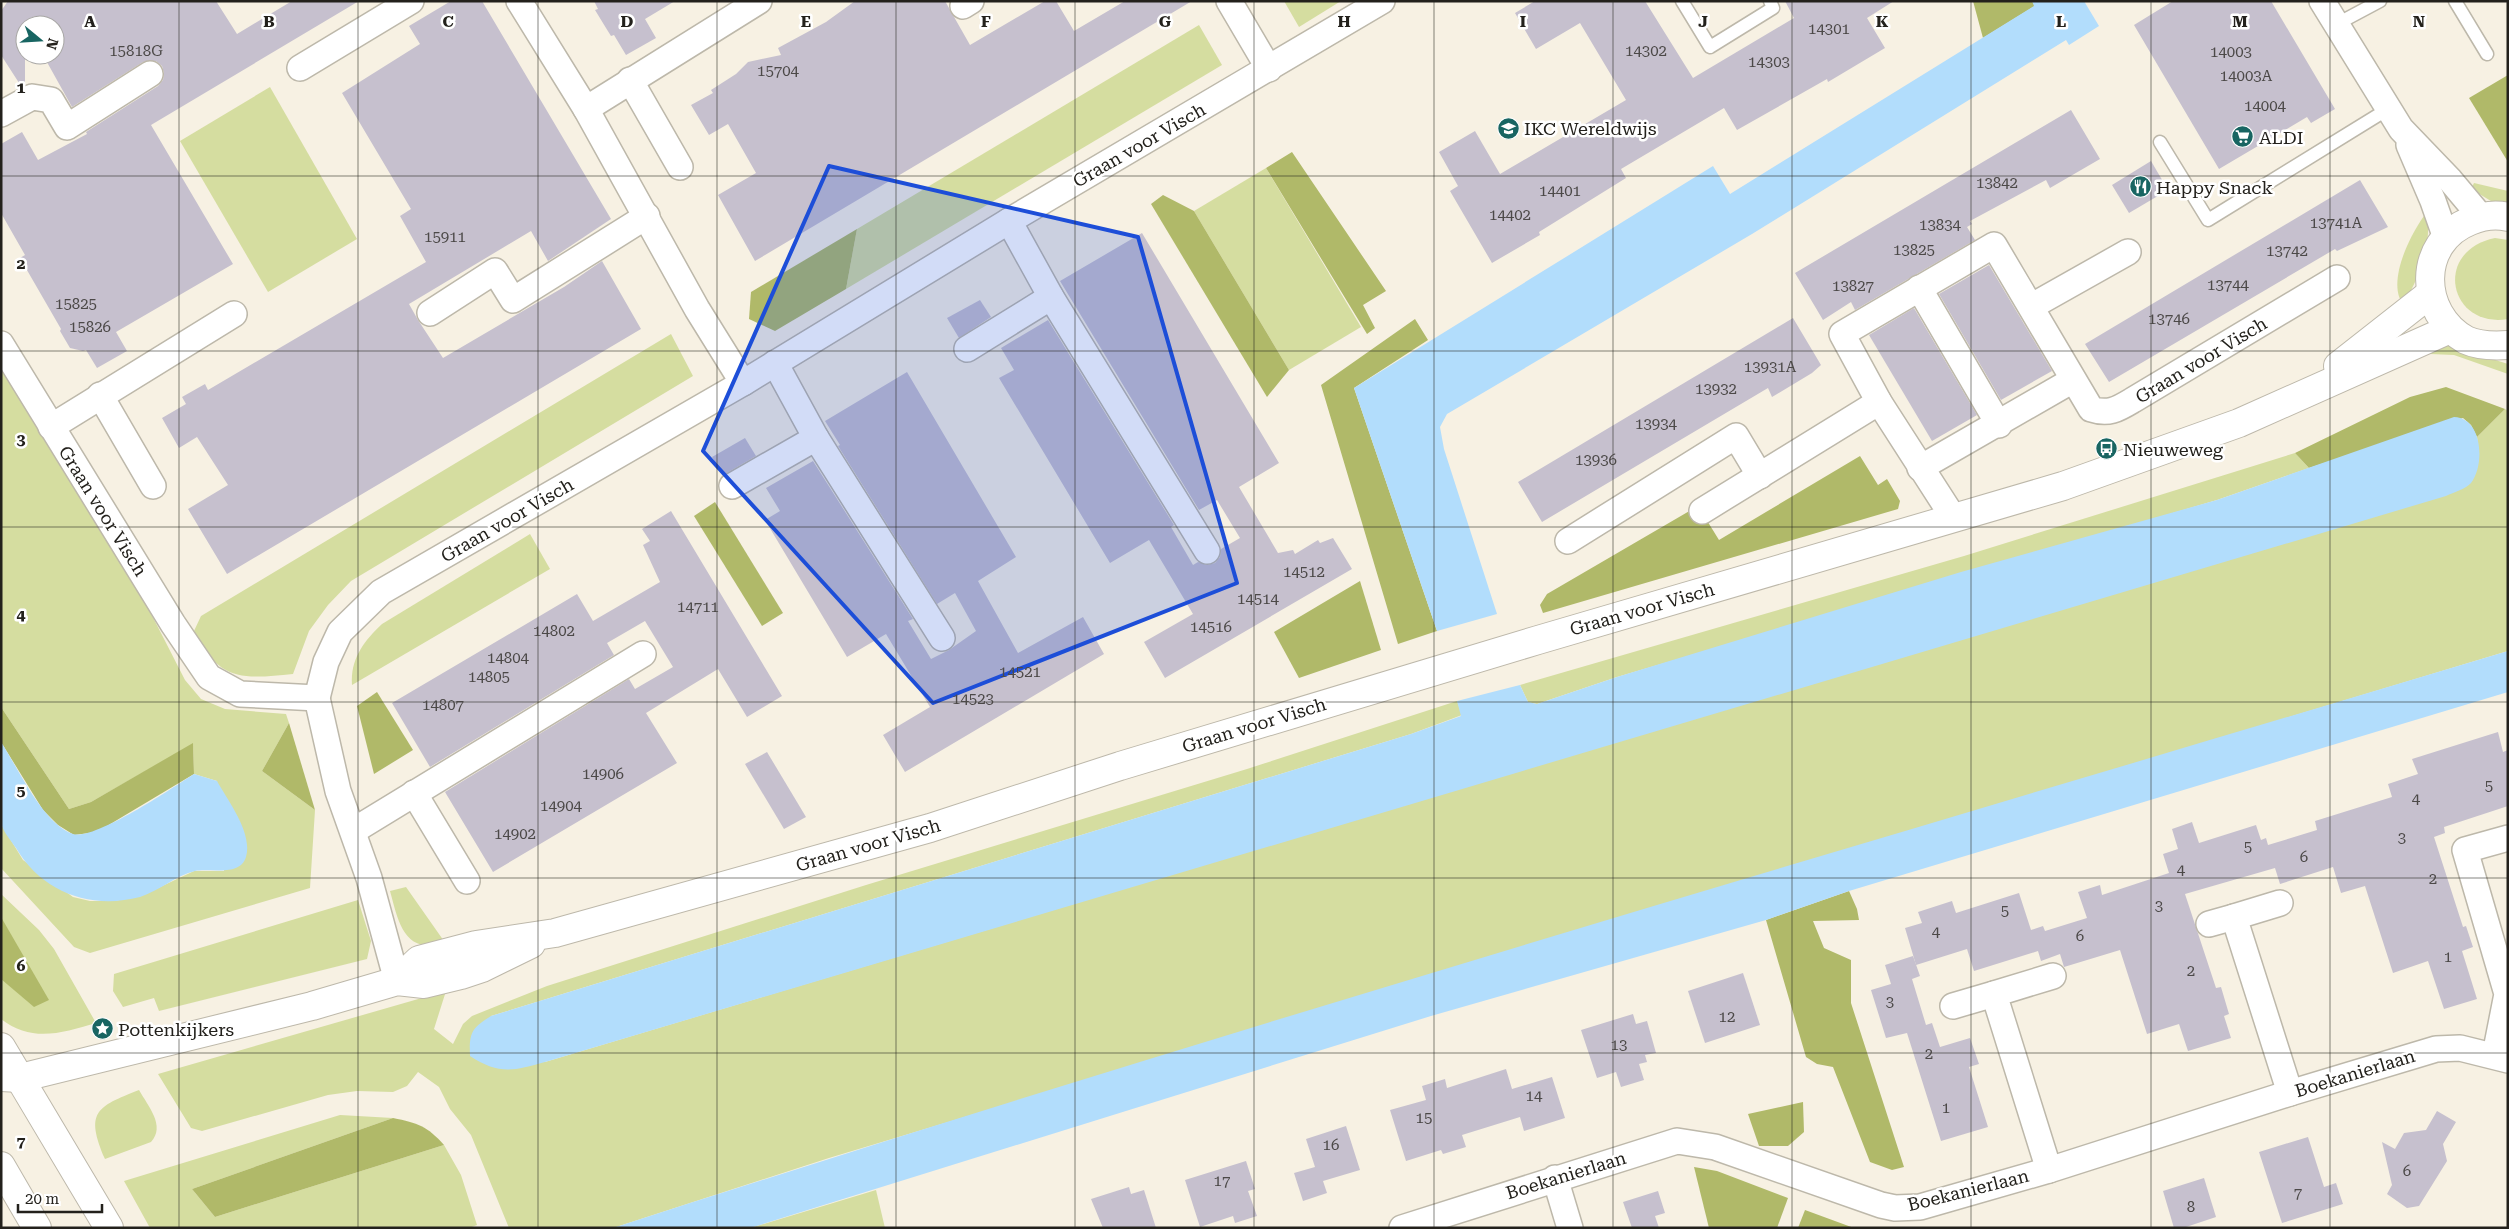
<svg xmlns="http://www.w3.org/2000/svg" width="2509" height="1229" viewBox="0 0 2509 1229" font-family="'Roboto Serif',serif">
  <rect width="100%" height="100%" fill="#f7f1e3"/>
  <g fill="#d5dda0">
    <polygon points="1284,1 1341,1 1299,27"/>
    <polygon points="1199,25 1222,65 846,289 857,229"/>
    <polygon points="270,87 357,239 268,292 180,141"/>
    <polygon points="1266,168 1361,327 1289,370 1194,211"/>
    <polygon points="2474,183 2508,191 2508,204 2491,201 2471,189"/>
    <path d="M2427,212c5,33 -7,65 -24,92 -17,-22 8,-72 24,-92z"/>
    <path d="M2495,238l13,2v79c-59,10 -76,-68 -13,-81z"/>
    <path d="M671,334l22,42 -342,205 -23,24 -19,26 -16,43c-50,5 -74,8 -99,-43l7,-15z"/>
    <polygon points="2445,344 2508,364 2508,374 2454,355 2430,354 2427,348"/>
    <polygon points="1,365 141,594 185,680 201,699 225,709 286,714 289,723 262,771 315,810 310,888 90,953 74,947 1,868 1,824 23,860 73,897 90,901 114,901 141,896 194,871 224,871 217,781 194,774 193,744 91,802 69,809 1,707"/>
    <polygon points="2505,409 2508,411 2508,651 829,1158 613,1228 509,1228 471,1135 450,1109 439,1087 418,1072 407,1086 393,1092 357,1091 328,1095 202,1131 191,1128 158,1074 446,991 434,1029 453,1044 463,1024 472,1016 547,986 866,885 1247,769 1457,701 1462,715 1411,734 491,1016 545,1062 1828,678 2479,457 2477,437"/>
    <polygon points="2295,453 2309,468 2217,500 1617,677 1537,704 1528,702 1520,685 1964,556"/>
    <path d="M530,534l20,35 -198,116c-2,-26 12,-44 30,-61z"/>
    <path d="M406,887l40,57c-42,10 -47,-20 -56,-53z"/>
    <path d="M1,894l38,36 15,19 42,74c-34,10 -64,20 -95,-4z"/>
    <polygon points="358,900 371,941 367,959 159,1011 154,998 123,1007 113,991 114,974"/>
    <path d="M139,1090c9,16 27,36 12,52l-46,17c-20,-47 -9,-52 34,-69z"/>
    <polygon points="340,1115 393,1118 192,1189 215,1217 444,1145 461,1175 477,1225 469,1228 150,1228 124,1181"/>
    <polygon points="876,1190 885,1228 750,1228"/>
  </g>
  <g fill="#b0b969">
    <polygon points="1973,1 2032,1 2035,6 1983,38"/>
    <polygon points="2508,75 2508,162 2469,98"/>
    <polygon points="1292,152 1386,291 1363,305 1375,328 1367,334 1266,168"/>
    <polygon points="1163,195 1194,211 1289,370 1267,397 1151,204"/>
    <polygon points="857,229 846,289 775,331 749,319 751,292"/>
    <polygon points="1415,319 1428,340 1354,388 1437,631 1398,644 1321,385"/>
    <polygon points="2446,387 2505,409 2477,437 2471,425 2463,418 2309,468 2295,453 2410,397"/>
    <polygon points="1860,456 1878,485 1887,479 1900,501 1898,509 1543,613 1540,605 1547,594 1698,506 1719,540"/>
    <polygon points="715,502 783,613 762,626 694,516"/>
    <polygon points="1360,581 1381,650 1299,678 1274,632"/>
    <polygon points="377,692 413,750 374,774 357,706"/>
    <polygon points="1,707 69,809 91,802 193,743 194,774 97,832 74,835 58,825 43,810 1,742"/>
    <polygon points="289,723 315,810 262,771"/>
    <polygon points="1849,891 1857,909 1859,920 1813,921 1824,948 1851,960 1851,1003 1904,1167 1892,1170 1870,1162 1833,1067 1817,1064 1806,1057 1766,920"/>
    <polygon points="1,917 49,1000 34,1007 1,979"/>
    <polygon points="1803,1102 1804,1132 1788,1146 1759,1146 1748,1114"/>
    <path d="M393,1118c25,5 34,8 51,27l-229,72 -23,-28z"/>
    <polygon points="1694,1167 1717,1171 1788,1198 1777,1228 1709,1228"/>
    <polygon points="1805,1210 1854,1228 1798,1228"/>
  </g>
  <g fill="#b2ddfc">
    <polygon points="2032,1 2084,1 2099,26 2069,45 2066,40 1752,234 1447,414 1440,427 1444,449 1497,614 1437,631 1354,388 1713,166 1730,194 2034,6"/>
    <path d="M2454,417c29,1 31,48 17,66 -5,6 -17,9 -25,13l-1901,566c-32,9 -46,13 -75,-6 -1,-24 2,-28 21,-40l920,-282 50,-18 -4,-15 63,-16 8,17 9,2 80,-27 344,-105 256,-72z"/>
    <path d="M2508,651v41l-659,199 -83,29 -335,96 -681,212h-137c628,-203 1262,-387 1895,-577z"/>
    <path d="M1,742c17,26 42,82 72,92 21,7 101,-47 121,-60l23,7c11,20 36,52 29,76 -6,20 -37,11 -51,14 -20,5 -36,20 -55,26 -50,13 -98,-5 -124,-49 -5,-7 -14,-18 -15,-26 -1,-26 0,-54 0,-80z"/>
  </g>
  <g fill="#c6c0ce">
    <polygon points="8,1 216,1 237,34 292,1 359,1 151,125 233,264 116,332 127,351 97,368 86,350 83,351 70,348 60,331 61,329 20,258 25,255 1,213 1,144 22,132 38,160 87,134 86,132 158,86 163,80 164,73 162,66 156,61 143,62 72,107 43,55 55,55 55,25 26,25 25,22 25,84 21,86 1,55 1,11"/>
    <polygon points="451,1 482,1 611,219 548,261 531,231 409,304 418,320 443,358 564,287 602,261 641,329 227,574 188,509 228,485 197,437 179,448 162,418 186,404 182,397 205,384 208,390 426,262 400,216 411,209 342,93 420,44 409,26"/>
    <polygon points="594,1 675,1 645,19 656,38 626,55 614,35 611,36 606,28 595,10 598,9"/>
    <polygon points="855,1 945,1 970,45 1045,1 1056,1 1074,31 1125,1 1192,1 755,261 718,195 756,173 728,124 709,135 691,105 713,93 711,90 736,74 748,62 781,55 778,48 826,22"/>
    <polygon points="1535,1 1645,1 1693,78 1794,18 1785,1 1894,1 1867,18 1885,48 1828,82 1827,79 1737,130 1724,108 1621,169 1626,178 1539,232 1540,235 1492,263 1450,191 1458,186 1439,152 1475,131 1500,174 1626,100 1580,23 1536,49 1515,13"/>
    <polygon points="2173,1 2271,1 2335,109 2311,123 2307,117 2219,169 2134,25"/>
    <polygon points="2071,110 2100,159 2050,188 2046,180 1970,221 1972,224 1967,227 1975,240 1855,310 1851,302 1823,320 1795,273"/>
    <polygon points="2151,161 2168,190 2129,213 2112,185"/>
    <polygon points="2360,180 2388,227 2337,251 2335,249 2109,382 2085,344"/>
    <polygon points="1142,233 1279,463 1239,487 1278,553 1293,550 1295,554 1318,540 1320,543 1333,538 1352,569 1165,678 1144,642 1193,614 1149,540 1110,563 999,378 1014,370 1001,348 1048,320 1174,525 1171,527 1193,565 1198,562 1207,565 1215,563 1220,557 1221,549 1240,538 1217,500 1199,510 1060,281"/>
    <polygon points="1989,265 2052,371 2001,400 1939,294"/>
    <polygon points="980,300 991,317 959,338 947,318"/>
    <polygon points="1914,308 1977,415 1932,441 1869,335"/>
    <polygon points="1793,318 1821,365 1812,373 1772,397 1768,388 1542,522 1518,482"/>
    <polygon points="907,372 1016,557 978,581 1018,653 1083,617 1104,654 905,772 883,735 930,707 886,634 847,657 765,520 780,511 766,488 813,461 913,619 908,621 931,659 949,650 976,631 955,593 937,604 838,446 840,445 825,421"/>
    <polygon points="745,438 756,456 723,475 712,457"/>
    <polygon points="671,511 782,696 747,717 718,669 646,713 677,763 493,872 445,792 629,679 635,689 673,667 645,621 607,643 614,655 430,767 392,703 577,594 593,621 660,582 643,545 650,541 642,529"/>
    <polygon points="2498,732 2503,752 2508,750 2508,806 2444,827 2445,833 2434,837 2463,927 2466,926 2473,947 2462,951 2477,999 2444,1009 2428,961 2393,973 2365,886 2341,893 2333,867 2280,884 2275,868 2185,894 2216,988 2221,987 2229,1014 2224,1016 2231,1038 2188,1051 2179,1024 2147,1034 2120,950 2064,967 2060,954 2041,961 2038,951 1974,971 1967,949 1916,965 1905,928 1922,923 1918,912 1952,901 1956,913 2019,893 2031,930 2043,926 2045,931 2087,918 2078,892 2100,885 2102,895 2169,873 2163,854 2178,849 2172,829 2192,822 2199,843 2256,825 2261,840 2266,838 2268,845 2317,830 2315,821 2392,797 2388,784 2418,774 2412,759"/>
    <polygon points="767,752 806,817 784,829 745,764"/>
    <polygon points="1913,956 1920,976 1912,979 1926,1025 1932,1023 1940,1047 1970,1038 1979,1064 1969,1067 1988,1127 1941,1141 1907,1033 1886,1038 1871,990 1891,984 1885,965"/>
    <polygon points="1743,973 1760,1025 1705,1043 1688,991"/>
    <polygon points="1633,1014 1636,1024 1647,1021 1656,1053 1645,1055 1647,1062 1639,1064 1644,1080 1621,1087 1616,1072 1597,1078 1581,1030"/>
    <polygon points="1506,1069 1512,1089 1552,1077 1565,1118 1524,1131 1520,1117 1462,1135 1466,1147 1443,1154 1441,1150 1406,1161 1390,1110 1426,1100 1422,1086 1445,1079 1447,1088"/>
    <polygon points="2437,1111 2456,1122 2443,1144 2447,1161 2419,1206 2407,1208 2387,1194 2392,1185 2382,1142 2395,1149 2404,1133 2426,1130"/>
    <polygon points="1346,1126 1360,1170 1323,1181 1327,1193 1303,1201 1294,1173 1315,1167 1306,1139"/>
    <polygon points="2308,1137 2324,1187 2336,1183 2343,1204 2282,1223 2259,1152"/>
    <polygon points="1246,1161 1255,1189 1248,1191 1257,1216 1235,1223 1233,1216 1200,1227 1185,1180"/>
    <polygon points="2204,1178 2216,1217 2183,1228 2174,1228 2163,1191"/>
    <polygon points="1129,1187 1131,1194 1144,1190 1156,1228 1103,1228 1091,1199"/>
    <polygon points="1658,1191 1665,1213 1655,1216 1659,1228 1632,1228 1623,1202"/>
  </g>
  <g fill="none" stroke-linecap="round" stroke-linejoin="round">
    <defs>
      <g id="lane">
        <polyline points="1682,1 1710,47 1773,8 1770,1"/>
        <polyline points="2455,1 2487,54"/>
        <polyline points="2335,25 2380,1"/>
        <polyline points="2160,142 2208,220 2388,109"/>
      </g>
      <g id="street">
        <polyline points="519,1 586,109 697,309 743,383"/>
        <polyline points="1229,1 1269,69"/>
        <polyline points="2322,1 2401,129 2450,180 2481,217"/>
        <polyline points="963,6 971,1"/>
        <polyline points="300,68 411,1"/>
        <polyline points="630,80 680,167"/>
        <polyline points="586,109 759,1"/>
        <polyline points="1,114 32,97 51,100 67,127 150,74"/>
        <polyline points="2409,145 2433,201 2446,238"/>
        <polyline points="1009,221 1051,297 1207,551"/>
        <polyline points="1919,288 1999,425"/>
        <polyline points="2032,306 2128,252"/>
        <polyline points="430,313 495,271 513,300 647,216"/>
        <polyline points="1,344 173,624 209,677 240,694 317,698 326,662 340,632 381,592 743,383 1009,221 1382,1"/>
        <polyline points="967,349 1051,297"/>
        <polyline points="775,363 816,438 942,638"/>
        <polyline points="100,395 153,486"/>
        <polyline points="51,427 234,314"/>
        <polyline points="1920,468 2073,380"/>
        <polyline points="732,486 816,438"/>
        <polyline points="1702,511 1879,402"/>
        <path d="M1953,517l-74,-115 -37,-68 152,-89 97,164c18,6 27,0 42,-9l204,-122"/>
        <polyline points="1568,541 1736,436 1760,476"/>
        <polyline points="317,698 338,791 369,878 397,981"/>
        <polyline points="414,793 467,881"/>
        <polyline points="353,831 643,654"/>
        <polyline points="2280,903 2234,917 2290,1093"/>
        <polyline points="2209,924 2234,917"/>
        <polyline points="1953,1006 1994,994"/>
        <polyline points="2495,1055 2507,994 2465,850 2508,838"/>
        <polyline points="2049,1170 1994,994 2053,976"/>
        <polyline points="1555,1178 1570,1228"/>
        <polyline points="1402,1228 1677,1141 1715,1147 1881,1205 1895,1208 1920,1207 2049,1170 2290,1093 2436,1049 2460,1048 2508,1060"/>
      </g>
      <g id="secondary">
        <path d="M2508,217c-12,-3 -26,-1 -38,4 -53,21 -52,92 -4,119 13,6 28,6 42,5"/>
        <polyline points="2338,366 2431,293"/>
        <polyline points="397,981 419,960 476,945 555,933 930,828 1120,766 1538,640 2063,486 2239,423 2450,329"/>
        <polyline points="1,1047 109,1228"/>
        <polyline points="1,1077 20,1078 312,1006 397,981 424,984 461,975 482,968 531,944"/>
        <polyline points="1,1166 37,1228"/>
      </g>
    </defs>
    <use href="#lane" stroke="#bdb8aa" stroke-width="15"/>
    <use href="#street" stroke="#bdb8aa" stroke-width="28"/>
    <use href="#secondary" stroke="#bdb8aa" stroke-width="30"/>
    <use href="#lane" stroke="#fff" stroke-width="12"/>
    <use href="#street" stroke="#fff" stroke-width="25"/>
    <use href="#secondary" stroke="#fff" stroke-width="28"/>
  </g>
  <path fill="#1d4ed8" fill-opacity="0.2" stroke="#1d4ed8" stroke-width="4" stroke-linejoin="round" d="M829,166l309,71 99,346 -304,120 -230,-252z"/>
  <path fill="none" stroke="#23211c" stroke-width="1" stroke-opacity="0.55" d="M179,1v1227M358,1v1227M538,1v1227M717,1v1227M896,1v1227M1075,1v1227M1254,1v1227M1434,1v1227M1613,1v1227M1792,1v1227M1971,1v1227M2151,1v1227M2330,1v1227M1,176h2507M1,351h2507M1,527h2507M1,702h2507M1,878h2507M1,1053h2507"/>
  <defs>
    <symbol id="school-disc" viewBox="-11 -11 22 22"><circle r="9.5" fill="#186562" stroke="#fff"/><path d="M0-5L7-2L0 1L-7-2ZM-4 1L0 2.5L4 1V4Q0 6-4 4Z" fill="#fff"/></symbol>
    <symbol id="supermarket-disc" viewBox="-11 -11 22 22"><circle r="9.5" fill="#186562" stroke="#fff"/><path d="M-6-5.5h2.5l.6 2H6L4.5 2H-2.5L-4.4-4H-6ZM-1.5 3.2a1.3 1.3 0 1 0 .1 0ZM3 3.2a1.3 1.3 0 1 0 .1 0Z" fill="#fff"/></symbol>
    <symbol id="restaurant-disc" viewBox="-11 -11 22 22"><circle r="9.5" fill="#186562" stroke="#fff"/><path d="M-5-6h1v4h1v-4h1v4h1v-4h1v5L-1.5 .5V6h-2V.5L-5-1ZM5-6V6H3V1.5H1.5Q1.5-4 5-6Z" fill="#fff"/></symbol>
    <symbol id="bus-disc" viewBox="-11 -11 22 22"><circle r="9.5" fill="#186562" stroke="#fff"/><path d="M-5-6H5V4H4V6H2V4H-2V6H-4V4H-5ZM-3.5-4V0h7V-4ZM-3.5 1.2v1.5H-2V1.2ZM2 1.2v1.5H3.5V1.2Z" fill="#fff"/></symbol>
    <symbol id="sight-disc" viewBox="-11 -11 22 22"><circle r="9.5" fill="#186562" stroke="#fff"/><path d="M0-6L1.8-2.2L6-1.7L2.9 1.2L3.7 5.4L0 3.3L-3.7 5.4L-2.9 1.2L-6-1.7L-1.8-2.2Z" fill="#fff"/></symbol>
  </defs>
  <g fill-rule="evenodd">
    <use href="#school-disc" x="1496" y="116" width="25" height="25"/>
    <use href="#supermarket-disc" x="2230" y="124" width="25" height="25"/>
    <use href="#restaurant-disc" x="2128" y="174" width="25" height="25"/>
    <use href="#bus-disc" x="2094" y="436" width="25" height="25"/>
    <use href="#sight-disc" x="90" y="1016" width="25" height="25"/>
  </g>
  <g text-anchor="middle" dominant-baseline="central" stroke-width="5" stroke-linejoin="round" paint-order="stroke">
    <g font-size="15" fill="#4c4948">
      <text x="1829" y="29">14301</text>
      <text x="136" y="51">15818G</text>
      <text x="1646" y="51">14302</text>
      <text x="2231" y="52">14003</text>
      <text x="1769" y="62">14303</text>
      <text x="778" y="71">15704</text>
      <text x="2246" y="76">14003A</text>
      <text x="2265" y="106">14004</text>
      <text x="1997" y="183">13842</text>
      <text x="1560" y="191">14401</text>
      <text x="1510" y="215">14402</text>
      <text x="2336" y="223">13741A</text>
      <text x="1940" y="225">13834</text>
      <text x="445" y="237">15911</text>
      <text x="1914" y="250">13825</text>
      <text x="2287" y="251">13742</text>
      <text x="2228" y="285">13744</text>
      <text x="1853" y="286">13827</text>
      <text x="76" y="304">15825</text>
      <text x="2169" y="319">13746</text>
      <text x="90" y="327">15826</text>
      <text x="1770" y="367">13931A</text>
      <text x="1716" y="389">13932</text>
      <text x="1656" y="424">13934</text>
      <text x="1596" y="460">13936</text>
      <text x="1304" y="572">14512</text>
      <text x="1258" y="599">14514</text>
      <text x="698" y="607">14711</text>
      <text x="1211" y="627">14516</text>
      <text x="554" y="631">14802</text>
      <text x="508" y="658">14804</text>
      <text x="1020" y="672">14521</text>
      <text x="489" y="677">14805</text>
      <text x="973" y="699">14523</text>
      <text x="443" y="705">14807</text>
      <text x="603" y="774">14906</text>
      <text x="2489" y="786">5</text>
      <text x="2416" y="799">4</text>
      <text x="561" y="806">14904</text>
      <text x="515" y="834">14902</text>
      <text x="2402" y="838">3</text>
      <text x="2248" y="847">5</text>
      <text x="2304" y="857">6</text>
      <text x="2181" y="870">4</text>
      <text x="2433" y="879">2</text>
      <text x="2159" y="906">3</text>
      <text x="2005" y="911">5</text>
      <text x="1936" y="932">4</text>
      <text x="2080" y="936">6</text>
      <text x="2448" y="957">1</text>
      <text x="2191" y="971">2</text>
      <text x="1890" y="1002">3</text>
      <text x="1727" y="1017">12</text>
      <text x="1619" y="1045">13</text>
      <text x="1929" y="1054">2</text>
      <text x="1534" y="1096">14</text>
      <text x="1946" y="1108">1</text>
      <text x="1424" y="1118">15</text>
      <text x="1331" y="1145">16</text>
      <text x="2407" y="1171">6</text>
      <text x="1222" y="1181">17</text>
      <text x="2298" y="1193">7</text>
      <text x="2191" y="1207">8</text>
    </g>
    <g font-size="18" fill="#23211c" stroke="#fff" text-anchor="start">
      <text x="1524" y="128">IKC Wereldwijs</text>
      <text x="2259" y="137">ALDI</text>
      <text x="2156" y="187">Happy Snack</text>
      <text x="2123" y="449">Nieuweweg</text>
      <text x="118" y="1029">Pottenkijkers</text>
    </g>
    <g font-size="18" fill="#23211c" stroke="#fff">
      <text transform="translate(1139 145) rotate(-30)">Graan voor Visch</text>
      <text transform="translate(2201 360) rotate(-31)">Graan voor Visch</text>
      <text transform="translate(103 511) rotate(58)">Graan voor Visch</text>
      <text transform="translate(507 520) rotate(-30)">Graan voor Visch</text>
      <text transform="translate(1642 609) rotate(-16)">Graan voor Visch</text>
      <text transform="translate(1254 725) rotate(-17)">Graan voor Visch</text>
      <text transform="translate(868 845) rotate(-16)">Graan voor Visch</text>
      <text transform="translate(2355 1073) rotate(-17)">Boekanierlaan</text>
      <text transform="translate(1566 1175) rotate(-17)">Boekanierlaan</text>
      <text transform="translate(1968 1190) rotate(-14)">Boekanierlaan</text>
    </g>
  </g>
  <g font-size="16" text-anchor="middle" font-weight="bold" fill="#23211c" stroke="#fff" stroke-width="5" stroke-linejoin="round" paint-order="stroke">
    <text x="90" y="27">A</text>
    <text x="269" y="27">B</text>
    <text x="448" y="27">C</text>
    <text x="627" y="27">D</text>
    <text x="806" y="27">E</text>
    <text x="986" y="27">F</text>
    <text x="1165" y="27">G</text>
    <text x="1344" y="27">H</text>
    <text x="1523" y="27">I</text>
    <text x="1703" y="27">J</text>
    <text x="1882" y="27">K</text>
    <text x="2061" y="27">L</text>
    <text x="2240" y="27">M</text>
    <text x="2419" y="27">N</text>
    <text x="21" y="93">1</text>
    <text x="21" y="269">2</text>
    <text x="21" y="445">3</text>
    <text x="21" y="620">4</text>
    <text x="21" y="796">5</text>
    <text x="21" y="971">6</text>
    <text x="21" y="1147">7</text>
  </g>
  <rect width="2509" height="1229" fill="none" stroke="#23211c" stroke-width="5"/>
  <g transform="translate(40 40) rotate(108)"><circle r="24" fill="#ffffff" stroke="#a7a6a4"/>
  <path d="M0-4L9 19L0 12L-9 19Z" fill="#186562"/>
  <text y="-8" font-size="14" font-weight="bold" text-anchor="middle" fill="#23211c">N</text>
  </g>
  <path d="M18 1204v8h84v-8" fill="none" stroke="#23211c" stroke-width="2.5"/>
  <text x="25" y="1204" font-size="15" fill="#23211c" stroke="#ffffff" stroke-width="4" paint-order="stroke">20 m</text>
</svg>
